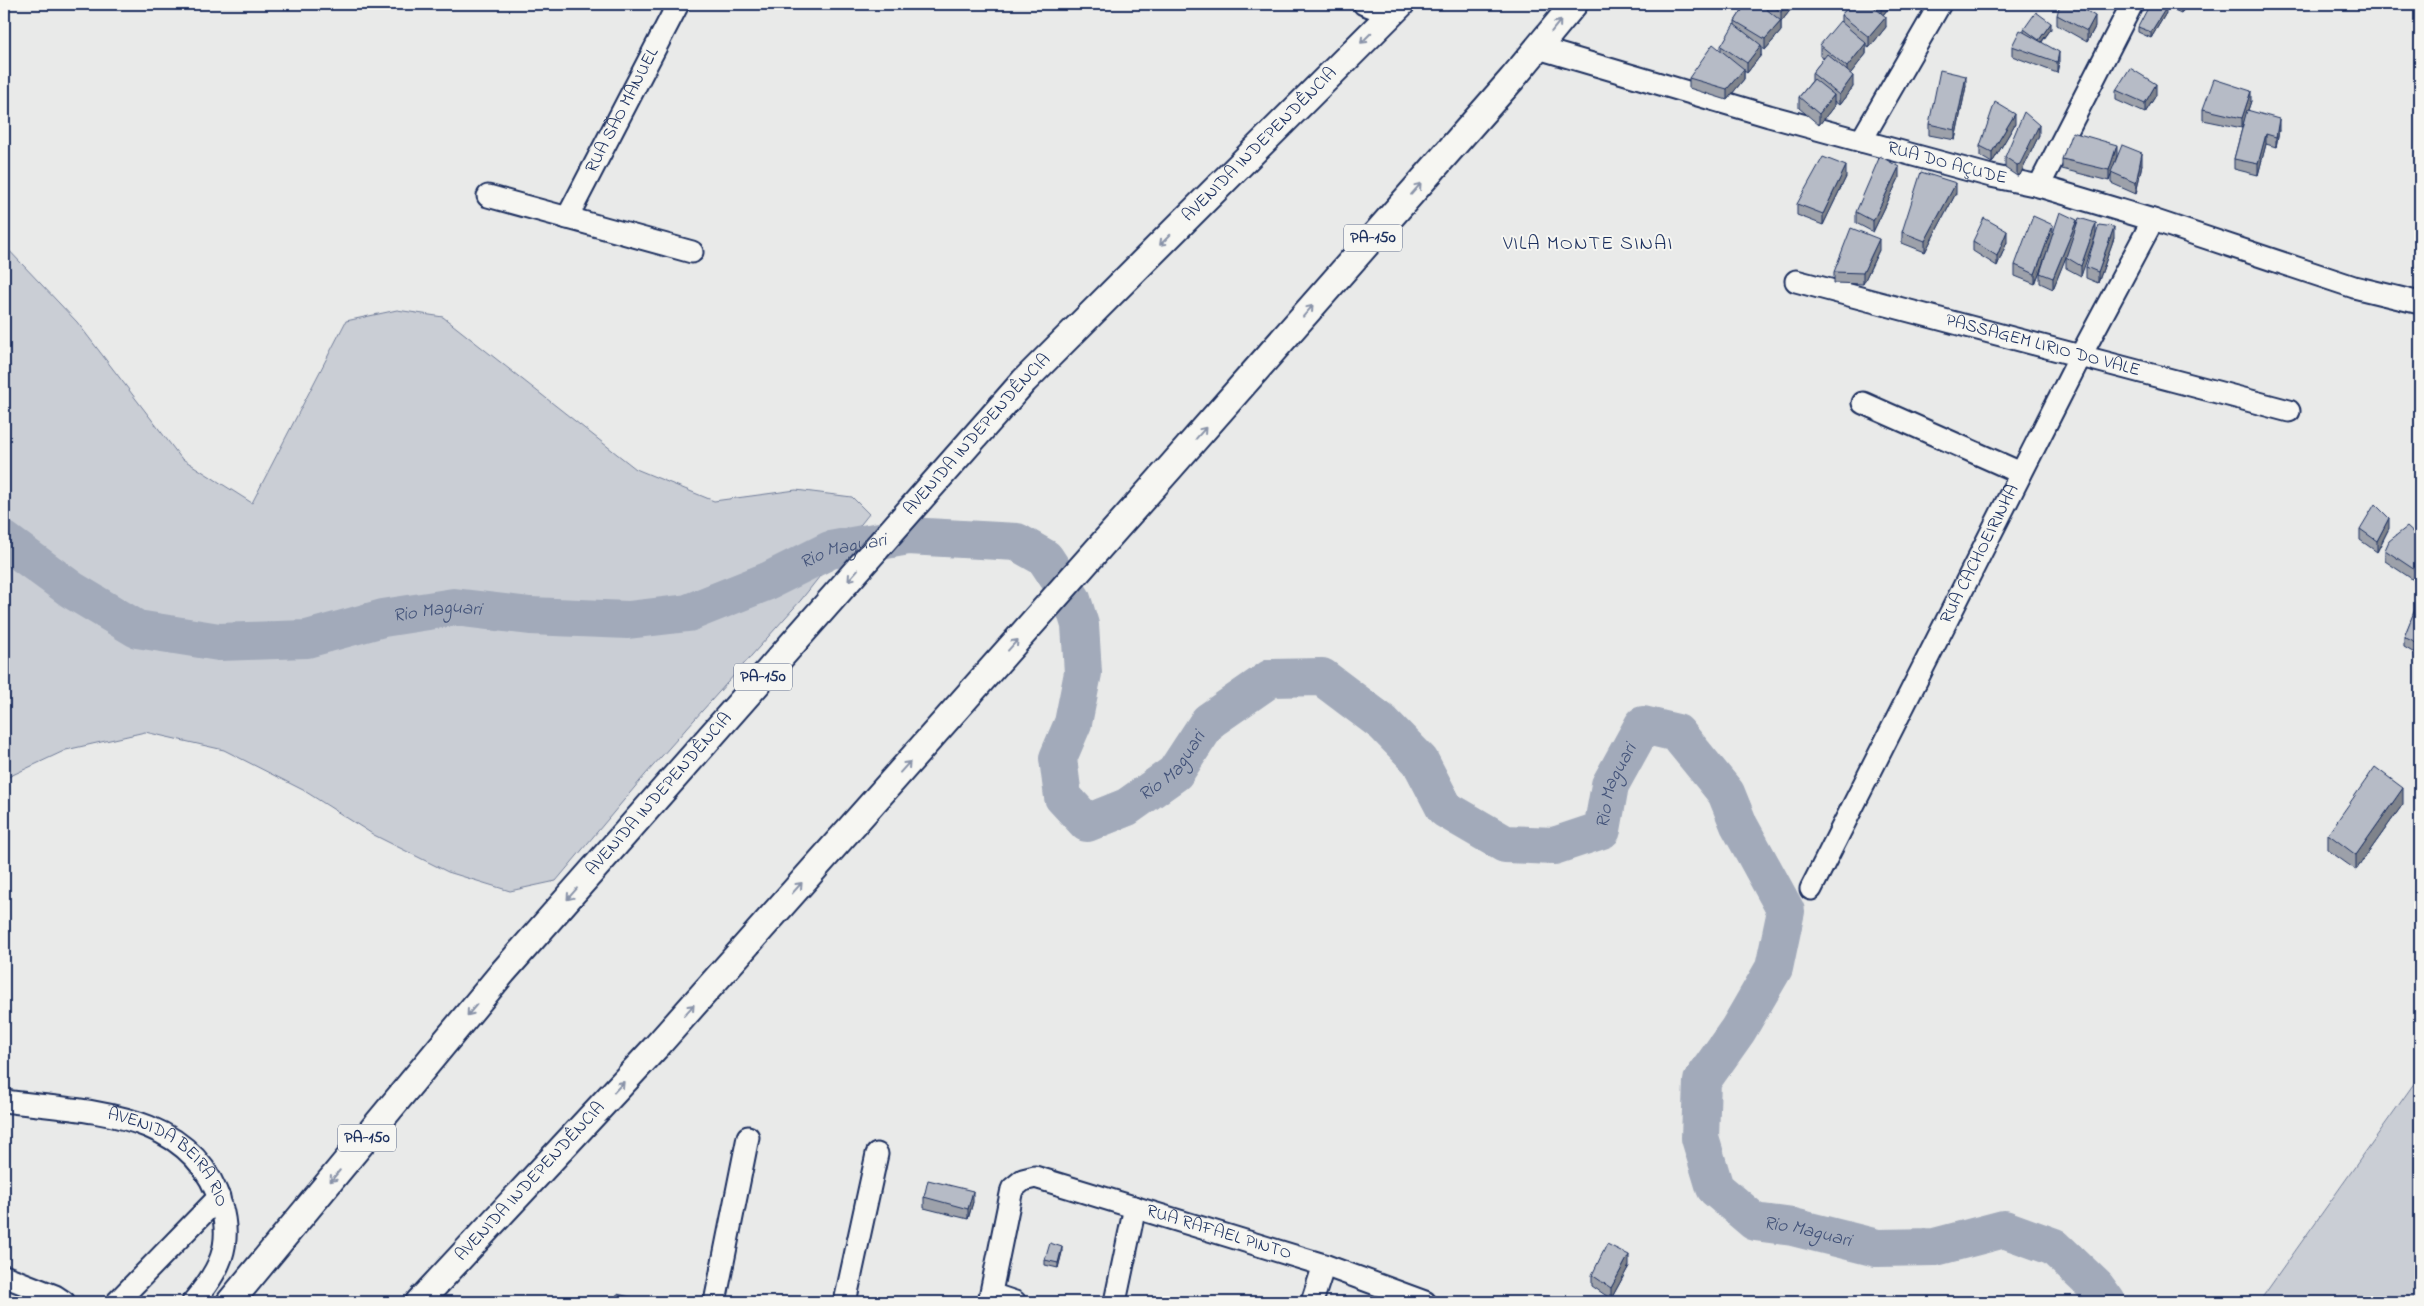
<svg xmlns="http://www.w3.org/2000/svg" width="2424" height="1306" viewBox="0 0 2424 1306" font-family="'Indie Flower',sans-serif">
  <rect width="100%" height="100%" fill="#e9eae9"/>
  <filter id="ink" filterUnits="userSpaceOnUse"><feTurbulence type="fractalNoise" baseFrequency=".02" numOctaves="2"/><feDisplacementMap in="SourceGraphic" scale="10" xChannelSelector="R" yChannelSelector="G"/><feConvolveMatrix kernelMatrix="1 2 1 2 8 2 1 2 1" color-interpolation-filters="sRGB"/></filter>
  <g filter="url(#ink)">
    <g fill="#caced5" stroke="#727e9a">
      <polygon points="4,245 77,322 181,458 252,503 346,321 397,310 443,317 636,469 714,501 796,490 852,497 869,514 801,600 645,775 556,881 510,891 448,872 374,835 303,790 224,750 145,732 66,750 4,779"/>
      <polygon points="2420,1075 2420,1302 2259,1302"/>
    </g>
    <g fill="none" stroke-linecap="round" stroke-linejoin="round">
      <path stroke="#a2aaba" stroke-width="38" id="s1" d="M4,540l68,50 65,39 82,13 88,-3 76,-21 71,-11 76,9 98,4 60,-7 80,-32 62,-31 78,-14 109,6 28,16 27,41 8,26 3,48 -10,50 -15,35 5,39 24,26 40,-16 48,-34 34,-52 62,-43 51,-1 61,46 37,38 25,48 60,35 49,2 48,-16 8,-45 33,-60 34,8 49,60 13,32 47,86 -12,57 -36,62 -36,51 -2,57 15,50 40,34 38,5 84,21 58,-1 69,-18 50,18 42,40 11,15"/>
      <defs>
        <g id="minor">
          <polyline points="1364,4 1391,14"/>
          <path id="s2" d="M1538,48l231,68 222,60 48,10 114,34 201,67 66,16"/>
          <polyline points="1861,141 1940,4"/>
          <polyline points="2039,186 2132,4"/>
          <polyline points="488,196 692,252"/>
          <path id="s3" d="M567,218l111,-214"/>
          <path id="s4" d="M1796,281l493,130"/>
          <polyline points="1863,403 2021,473"/>
          <path id="s5" d="M1811,889l270,-534 72,-135"/>
          <path id="s6" d="M4,1101c82,11 189,8 217,104 12,41 -2,66 -28,97"/>
          <polyline points="4,1276 55,1296 64,1302"/>
          <polyline points="991,1294 1015,1302"/>
          <polyline points="117,1302 219,1197"/>
          <polyline points="715,1302 748,1137"/>
          <polyline points="845,1302 877,1154"/>
          <path id="s7" d="M989,1302l23,-113 11,-9 12,-3 289,88 101,37"/>
          <polyline points="1115,1302 1135,1207"/>
          <polyline points="1312,1302 1324,1265"/>
        </g>
        <g id="major">
          <path id="s8" d="M230,1302l273,-330 521,-591 377,-377"/>
          <path id="s9" d="M419,1302l238,-256 512,-577 343,-390 62,-75"/>
        </g>
      </defs>
      <use href="#minor" stroke="#1b2f5e" stroke-width="25"/>
      <use href="#major" stroke="#1b2f5e" stroke-width="30"/>
      <use href="#minor" stroke="#f6f6f2" stroke-width="21"/>
      <use href="#major" stroke="#f6f6f2" stroke-width="26"/>
    </g>
    <g fill="#9da1aa" stroke="#1b2f5e">
      <polygon points="1746,4 1795,4 1781,22 1781,31 1765,50 1761,47 1761,55 1747,73 1744,71 1744,79 1727,100 1689,88 1689,78 1721,50 1721,46 1735,25 1735,21"/>
      <polygon points="1851,4 1892,4 1883,15 1886,27 1869,48 1866,46 1866,54 1850,74 1853,87 1839,105 1834,101 1834,106 1819,125 1799,108 1799,97 1812,81 1812,73 1824,58 1820,56 1820,45 1841,23 1841,15"/>
      <polygon points="2161,4 2189,4 2181,13"/>
      <polygon points="2166,13 2151,38 2138,32 2138,27"/>
      <polygon points="2057,15 2095,27 2087,42 2057,25"/>
      <polygon points="2024,29 2051,29 2042,42 2059,62 2057,73 2012,56 2012,46 2024,32"/>
      <polygon points="1966,86 1955,140 1929,135 1929,124"/>
      <polygon points="2116,90 2156,95 2145,113 2116,100"/>
      <polygon points="2251,101 2248,110 2279,130 2276,147 2266,144 2258,175 2234,169 2234,159 2244,121 2242,128 2203,120 2203,109"/>
      <polygon points="2015,124 1992,163 1980,156 1980,146"/>
      <polygon points="2039,135 2020,175 2017,176 2005,168 2005,157"/>
      <polygon points="2117,156 2142,164 2136,194 2111,183 2111,173 2109,181 2062,169 2062,159"/>
      <polygon points="1846,177 1823,225 1797,215 1797,204"/>
      <polygon points="1899,178 1873,232 1856,223 1856,212"/>
      <polygon points="1956,193 1925,252 1902,243 1902,232"/>
      <polygon points="2096,223 2081,276 2066,268 2066,257 2069,249 2053,289 2040,283 2040,273 2050,243 2035,284 2015,276 2015,265 2053,235 2077,226"/>
      <polygon points="2114,238 2098,283 2086,278 2086,267"/>
      <polygon points="1973,241 2007,242 1997,266 1973,251"/>
      <polygon points="1879,250 1863,284 1834,283 1834,272"/>
      <polygon points="2389,528 2377,552 2360,540 2360,529"/>
      <polygon points="2420,539 2415,581 2385,561 2385,550"/>
      <polygon points="2420,599 2420,652 2418,655 2404,647 2404,637"/>
      <polygon points="2403,804 2356,870 2328,850 2328,834"/>
      <polygon points="924,1197 973,1202 968,1219 924,1208"/>
      <polygon points="1062,1252 1058,1268 1045,1265 1045,1260"/>
      <polygon points="1629,1266 1611,1299 1592,1286 1592,1275"/>
    </g>
    <g fill="#7f838b" stroke="#1b2f5e">
      <polygon points="1787,4 1795,4 1781,22 1781,12"/>
      <polygon points="1884,4 1892,4 1881,17 1881,7"/>
      <polygon points="2181,4 2189,4 2181,13"/>
      <polygon points="2166,8 2166,13 2151,38 2151,32"/>
      <polygon points="2095,16 2095,27 2087,42 2087,31"/>
      <polygon points="1886,17 1886,27 1869,48 1869,37"/>
      <polygon points="1781,21 1781,31 1765,50 1765,39"/>
      <polygon points="2051,23 2051,29 2039,45 2039,40"/>
      <polygon points="1866,43 1866,54 1847,78 1847,67"/>
      <polygon points="1761,45 1761,55 1747,73 1747,63"/>
      <polygon points="2059,52 2059,62 2057,73 2057,62"/>
      <polygon points="1744,69 1744,79 1727,100 1727,89"/>
      <polygon points="1853,76 1853,87 1839,105 1839,95"/>
      <polygon points="1966,76 1966,86 1955,140 1955,130"/>
      <polygon points="2156,84 2156,95 2145,113 2145,103"/>
      <polygon points="2251,91 2251,101 2242,128 2242,118"/>
      <polygon points="1834,95 1834,106 1819,125 1819,114"/>
      <polygon points="2015,114 2015,124 1992,163 1992,152"/>
      <polygon points="2279,119 2279,130 2276,147 2276,137"/>
      <polygon points="2039,125 2039,135 2020,175 2017,176 2017,165"/>
      <polygon points="2266,134 2266,144 2258,175 2258,164"/>
      <polygon points="2117,145 2117,156 2109,181 2109,170"/>
      <polygon points="2142,153 2142,164 2136,194 2136,183"/>
      <polygon points="1846,166 1846,177 1823,225 1823,214"/>
      <polygon points="1899,167 1899,178 1873,232 1873,221"/>
      <polygon points="1956,183 1956,193 1925,252 1925,241"/>
      <polygon points="2077,220 2077,230 2053,289 2053,278"/>
      <polygon points="2096,223 2096,234 2081,276 2081,266"/>
      <polygon points="2053,225 2053,236 2035,284 2035,274"/>
      <polygon points="2114,227 2114,238 2098,283 2098,272"/>
      <polygon points="2007,231 2007,242 1997,266 1997,256"/>
      <polygon points="1879,239 1879,250 1863,284 1863,273"/>
      <polygon points="2389,518 2389,528 2377,552 2377,541"/>
      <polygon points="2420,563 2420,574 2415,581 2415,570"/>
      <polygon points="2420,641 2420,652 2418,655 2418,644"/>
      <polygon points="2403,788 2403,804 2356,870 2356,855"/>
      <polygon points="973,1191 973,1202 968,1219 968,1209"/>
      <polygon points="1062,1247 1062,1252 1058,1268 1058,1263"/>
      <polygon points="1629,1255 1629,1266 1611,1299 1611,1288"/>
    </g>
    <g fill="#b6bbc6" stroke="#1b2f5e">
      <polygon points="1746,4 1760,4 1781,21 1765,39 1735,21"/>
      <polygon points="1770,4 1787,4 1781,12"/>
      <polygon points="1851,4 1870,4 1886,17 1869,37 1841,15"/>
      <polygon points="1877,4 1884,4 1881,7"/>
      <polygon points="2060,4 2075,4 2095,16 2087,31 2057,15"/>
      <polygon points="2150,4 2154,4 2166,8 2151,32 2138,27"/>
      <polygon points="2036,12 2051,23 2039,40 2024,29"/>
      <polygon points="1840,21 1866,43 1847,67 1820,45"/>
      <polygon points="1734,24 1761,45 1747,63 1721,46"/>
      <polygon points="2020,30 2059,52 2057,62 2012,46"/>
      <polygon points="1713,44 1744,69 1727,89 1689,78"/>
      <polygon points="1827,54 1853,76 1839,95 1812,73"/>
      <polygon points="2130,68 2156,84 2145,103 2116,90"/>
      <polygon points="1940,70 1966,76 1955,130 1929,124"/>
      <polygon points="1814,79 1834,95 1819,114 1799,97"/>
      <polygon points="2214,79 2251,91 2242,118 2203,109"/>
      <polygon points="1995,102 2015,114 1992,152 1980,146"/>
      <polygon points="2247,110 2279,119 2276,137 2266,134 2258,164 2234,159"/>
      <polygon points="2024,112 2039,125 2020,164 2017,165 2005,157"/>
      <polygon points="2072,132 2117,145 2109,170 2062,159"/>
      <polygon points="2122,145 2142,153 2136,183 2111,172"/>
      <polygon points="1880,156 1899,167 1873,221 1856,212"/>
      <polygon points="1823,157 1846,166 1823,214 1797,204"/>
      <polygon points="1921,172 1956,183 1925,241 1902,232"/>
      <polygon points="2060,212 2077,220 2053,278 2040,273"/>
      <polygon points="2033,216 2053,225 2035,274 2015,265"/>
      <polygon points="1984,218 2007,231 1997,256 1973,241"/>
      <polygon points="2079,218 2096,223 2081,266 2066,257"/>
      <polygon points="2099,225 2114,227 2098,272 2086,267"/>
      <polygon points="1851,228 1879,239 1863,273 1834,272"/>
      <polygon points="2375,504 2389,518 2377,541 2360,529"/>
      <polygon points="2407,527 2420,539 2420,563 2415,570 2385,550 2389,541"/>
      <polygon points="2419,599 2420,599 2420,641 2418,644 2404,637"/>
      <polygon points="2375,767 2403,788 2356,855 2328,834"/>
      <polygon points="928,1180 973,1191 968,1209 924,1197"/>
      <polygon points="1050,1243 1062,1247 1058,1263 1045,1260"/>
      <polygon points="1607,1244 1629,1255 1611,1288 1592,1275"/>
      <polygon points="617,1294 653,1302 615,1302"/>
    </g>
    <defs><path id="oneway-shaft" d="M-6 0H5M1.5-3L5.5 0L1.5 3" fill="none" stroke-width="1.6" stroke-linecap="round" stroke-linejoin="round" transform="scale(1.25)"/></defs>
    <g stroke="#8892a8">
      <use href="#oneway-shaft" transform="translate(1556 26) rotate(-51)"/>
      <use href="#oneway-shaft" transform="translate(1366 38) rotate(135)"/>
      <use href="#oneway-shaft" transform="translate(1416 189) rotate(-49)"/>
      <use href="#oneway-shaft" transform="translate(1165 240) rotate(135)"/>
      <use href="#oneway-shaft" transform="translate(1308 311) rotate(-49)"/>
      <use href="#oneway-shaft" transform="translate(1201 433) rotate(-49)"/>
      <use href="#oneway-shaft" transform="translate(853 575) rotate(131)"/>
      <use href="#oneway-shaft" transform="translate(1013 645) rotate(-48)"/>
      <use href="#oneway-shaft" transform="translate(905 767) rotate(-48)"/>
      <use href="#oneway-shaft" transform="translate(797 888) rotate(-48)"/>
      <use href="#oneway-shaft" transform="translate(572 894) rotate(131)"/>
      <use href="#oneway-shaft" transform="translate(472 1010) rotate(130)"/>
      <use href="#oneway-shaft" transform="translate(689 1010) rotate(-48)"/>
      <use href="#oneway-shaft" transform="translate(619 1087) rotate(-47)"/>
      <use href="#oneway-shaft" transform="translate(335 1176) rotate(130)"/>
    </g>
  </g>
  <g text-anchor="middle" dominant-baseline="central" stroke-width="4" stroke-linejoin="round" paint-order="stroke">
    <g fill="#f6f6f2" stroke="#5d6b8a" stroke-width="1">
      <rect x="1344" y="224.5" width="58" height="27" rx="4"/>
      <rect x="734" y="663.5" width="58" height="27" rx="4"/>
      <rect x="338" y="1124.5" width="58" height="27" rx="4"/>
    </g>
    <g font-size="16" font-weight="bold" fill="#1b2f5e">
      <text x="1373" y="238">PA-150</text>
      <text x="763" y="677">PA-150</text>
      <text x="367" y="1138">PA-150</text>
    </g>
    <g font-size="18" fill="#1b2f5e" stroke="#f6f6f2">
      <text stroke="none"><textPath href="#s3" startOffset="121">RUA SÃO MANUEL</textPath></text>
      <text stroke="none"><textPath href="#s8" startOffset="1550">AVENIDA INDEPENDÊNCIA</textPath></text>
      <text stroke="none"><textPath href="#s2" startOffset="425">RUA DO AÇUDE</textPath></text>
      <text stroke="none"><textPath href="#s4" startOffset="255">PASSAGEM LIRIO DO VALE</textPath></text>
      <text stroke="none"><textPath href="#s8" startOffset="1145">AVENIDA INDEPENDÊNCIA</textPath></text>
      <text stroke="none"><textPath href="#s5" startOffset="375">RUA CACHOEIRINHA</textPath></text>
      <text stroke="none"><textPath href="#s8" startOffset="665">AVENIDA INDEPENDÊNCIA</textPath></text>
      <text stroke="none"><textPath href="#s6" startOffset="182">AVENIDA BEIRA RIO</textPath></text>
      <text stroke="none"><textPath href="#s9" startOffset="164">AVENIDA INDEPENDÊNCIA</textPath></text>
      <text stroke="none"><textPath href="#s7" startOffset="334">RUA RAFAEL PINTO</textPath></text>
    </g>
    <g font-size="19" font-style="italic" fill="#44547a" stroke="#f6f6f2">
      <text stroke="none"><textPath href="#s1" startOffset="885">Rio Maguari</textPath></text>
      <text stroke="none"><textPath href="#s1" startOffset="465">Rio Maguari</textPath></text>
      <text stroke="none"><textPath href="#s1" startOffset="1486">Rio Maguari</textPath></text>
      <text stroke="none"><textPath href="#s1" startOffset="2071">Rio Maguari</textPath></text>
      <text stroke="none"><textPath href="#s1" startOffset="2791">Rio Maguari</textPath></text>
    </g>
    <g font-size="20" letter-spacing="1" fill="#1b2f5e" stroke="#f6f6f2">
      <text x="1588" y="244">VILA MONTE SINAI</text>
    </g>
  </g>
  <rect width="2424" height="1306" fill="none" stroke="#f6f6f2" stroke-width="20"/>
  <rect x="10" y="10" width="2404" height="1286" fill="none" stroke="#1b2f5e" stroke-width="2" filter="url(#ink)"/>
</svg>
